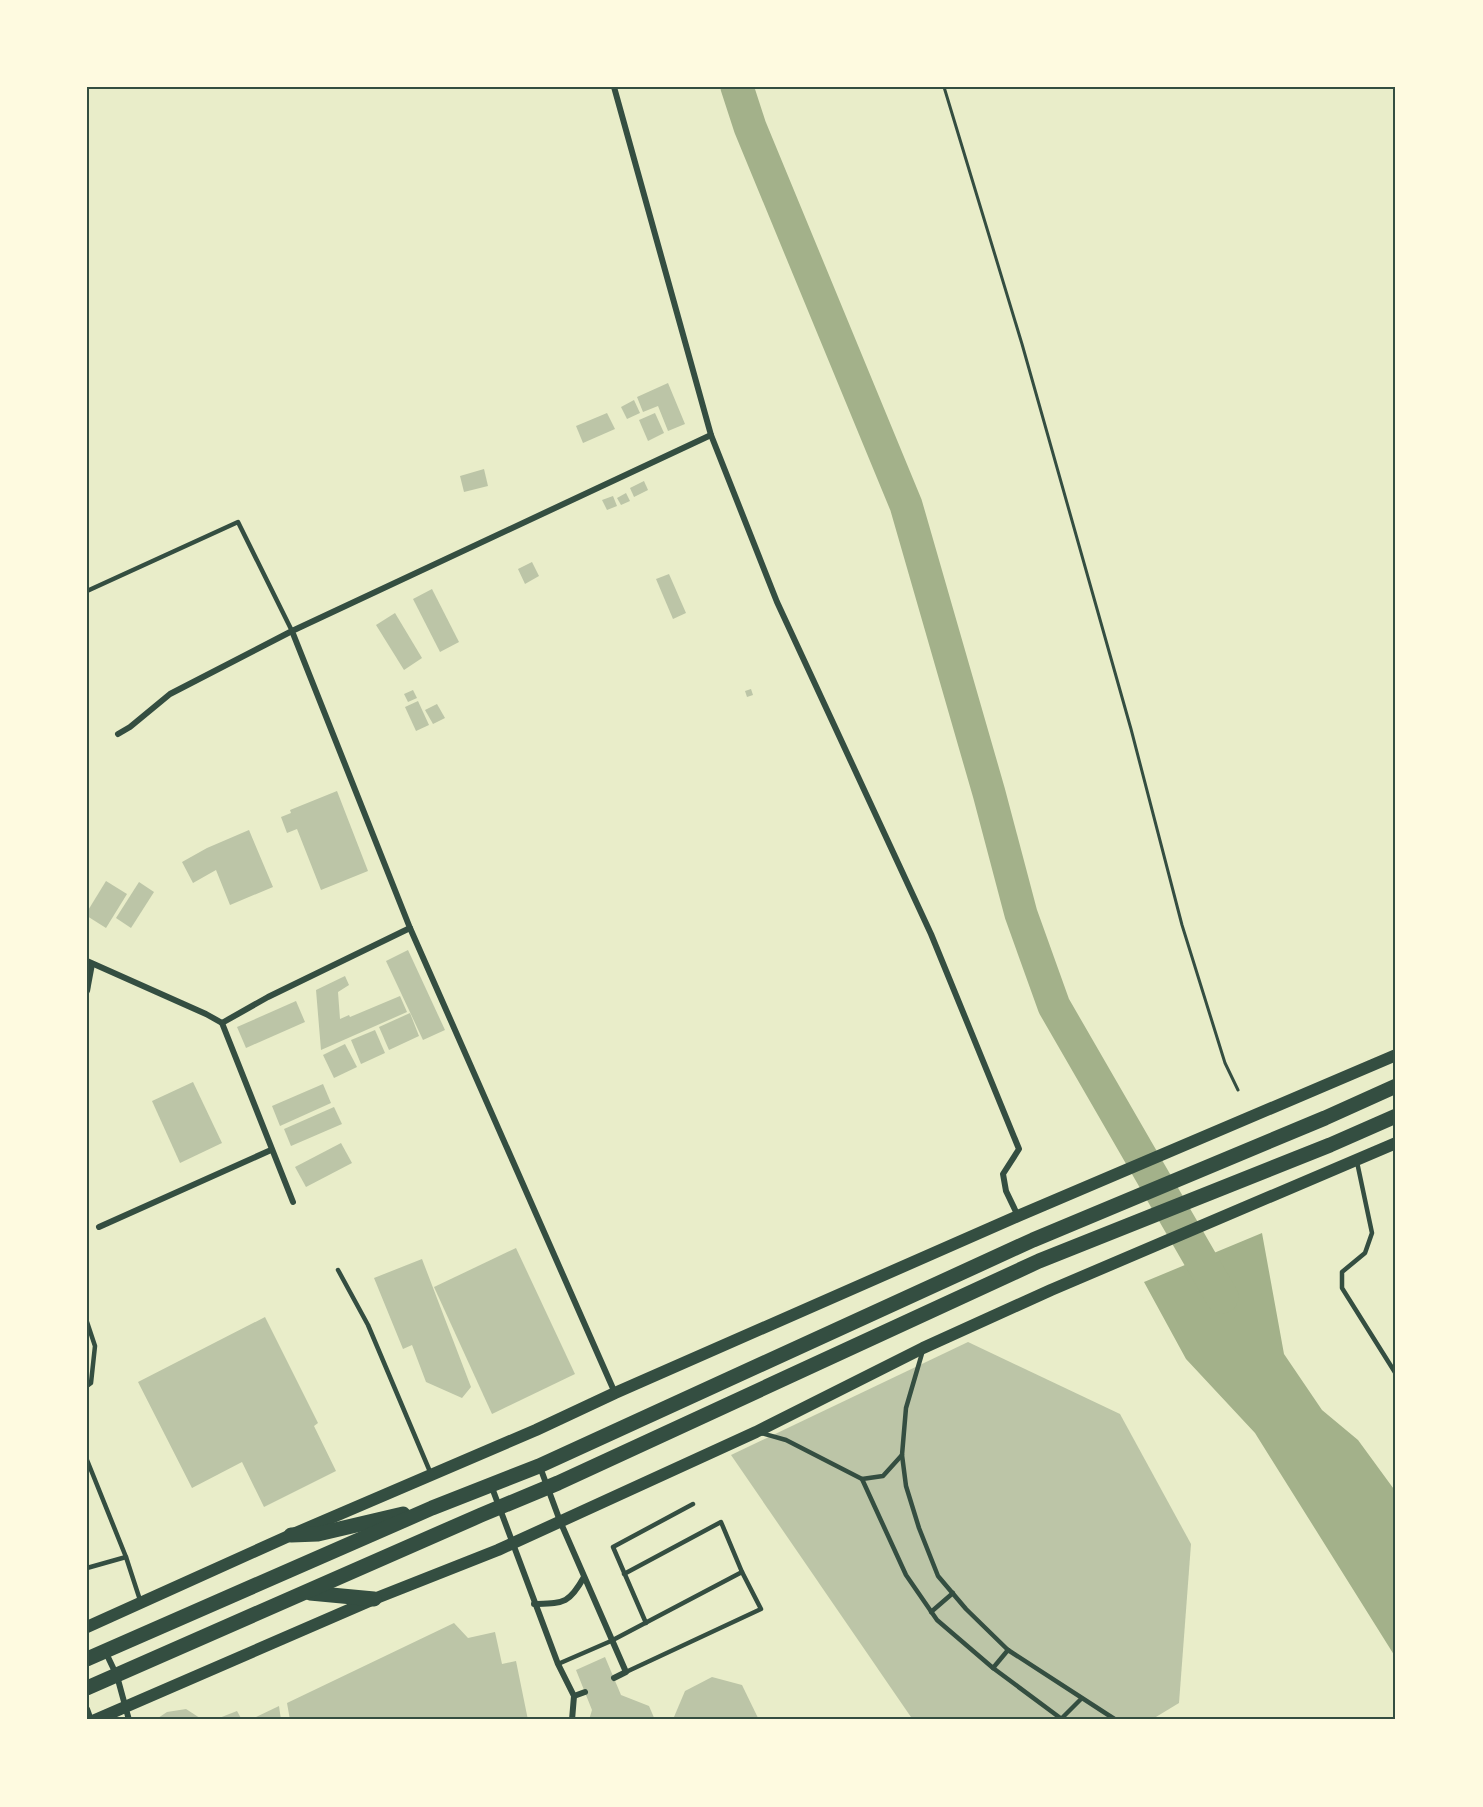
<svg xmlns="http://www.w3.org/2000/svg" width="1483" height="1807" viewBox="0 0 1483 1807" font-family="Signika,sans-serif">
  <rect width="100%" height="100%" fill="#e9edc9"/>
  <polygon fill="#a3b18a" points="1262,1233 1284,1354 1322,1410 1358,1440 1396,1492 1396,1658 1255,1433 1186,1359 1144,1282"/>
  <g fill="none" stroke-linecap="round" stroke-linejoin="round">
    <polyline stroke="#a3b18a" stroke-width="33" points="737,87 750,127 906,505 989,793 1021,914 1054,1006 1222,1297"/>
  </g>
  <g fill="#bcc5a7">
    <polygon points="668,383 685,424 668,431 658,406 643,412 637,397"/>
    <polygon points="634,400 640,413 627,419 621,407"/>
    <polygon points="607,413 615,429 583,443 576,426"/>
    <polygon points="655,413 664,433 648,441 639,420"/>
    <polygon points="484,469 488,486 464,492 460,476"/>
    <polygon points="644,481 648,490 634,497 630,488"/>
    <polygon points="626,493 630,501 621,505 617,498"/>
    <polygon points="613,496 617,506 607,510 602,500"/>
    <polygon points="532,562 539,576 525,584 518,569"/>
    <polygon points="669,574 686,613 673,619 656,579"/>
    <polygon points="432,589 459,642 440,652 413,599"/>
    <polygon points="395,613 422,658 404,670 376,625"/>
    <polygon points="751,689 753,695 747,697 745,691"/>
    <polygon points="413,690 417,698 408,702 404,694"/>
    <polygon points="418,701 429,725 416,731 405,707"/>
    <polygon points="437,704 445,718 433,724 425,710"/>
    <polygon points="337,791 368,871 321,890 297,829 287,833 281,817 291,813 290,810"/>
    <polygon points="249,830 273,887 230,905 216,870 193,883 182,862 207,848"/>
    <polygon points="106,881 127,894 106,928 87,916 87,912"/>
    <polygon points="139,882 154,892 131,928 116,918"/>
    <polygon points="408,950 445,1030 423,1040 386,961"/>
    <polygon points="345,976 349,985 338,992 340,1019 349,1015 350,1017 400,996 407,1012 321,1050 316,990"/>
    <polygon points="296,1001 305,1022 246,1048 237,1027"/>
    <polygon points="410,1013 419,1036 389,1050 379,1027"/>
    <polygon points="375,1030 385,1053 361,1064 351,1040"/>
    <polygon points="345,1044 357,1067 334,1078 323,1055"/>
    <polygon points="193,1082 222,1143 180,1163 152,1101"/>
    <polygon points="323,1084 331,1103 280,1126 272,1106"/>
    <polygon points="334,1107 342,1124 291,1146 284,1129"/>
    <polygon points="341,1143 352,1163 306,1187 295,1167"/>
    <polygon points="516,1248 575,1374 492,1414 434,1287"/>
    <polygon points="422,1259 471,1387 462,1398 426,1382 412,1345 403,1349 374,1278"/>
    <polygon points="265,1317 318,1423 314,1426 336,1471 264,1507 242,1462 192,1488 138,1382"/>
    <polygon points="968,1342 1120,1414 1191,1544 1179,1703 1151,1720 913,1720 731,1455"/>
    <polygon points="454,1623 468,1638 495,1632 502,1664 516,1661 528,1720 290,1720 287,1703"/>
    <polygon points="605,1657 621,1695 649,1706 655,1720 589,1720 592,1710 576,1670"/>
    <polygon points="712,1677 742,1685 759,1720 676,1720 674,1717 685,1691"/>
    <polygon points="279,1706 281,1720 250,1720"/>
    <polygon points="186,1709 203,1720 155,1720 167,1712"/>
    <polygon points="237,1711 242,1720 214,1720"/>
  </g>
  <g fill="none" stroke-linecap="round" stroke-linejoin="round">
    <polyline stroke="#344e41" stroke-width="3" points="944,87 1022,344 1131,729 1182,925 1225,1063 1238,1090"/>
    <g stroke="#344e41" stroke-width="4.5">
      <polyline points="87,591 238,522 292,631"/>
      <polyline points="1357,1162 1372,1233 1365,1253 1342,1272 1342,1288 1396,1374"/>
      <polyline points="338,1270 368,1325 431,1474"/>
      <polyline points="87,1322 95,1346 91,1383 87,1386"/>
      <polyline points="923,1350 906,1408 902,1455 906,1486 919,1528 938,1576 966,1609 1008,1650 1116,1720"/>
      <polyline points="761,1433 786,1440 862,1479 906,1575 937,1620 993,1668 1063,1720"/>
      <polyline points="87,1460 126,1557 140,1600"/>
      <polyline points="862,1479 883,1476 902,1455"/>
      <polyline points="87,1568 126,1557"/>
      <polyline points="624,1574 721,1522 742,1572"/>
      <polyline points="931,1612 953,1593"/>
      <polyline points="646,1623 613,1547 693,1504"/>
      <polyline points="558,1664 611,1641 742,1572 761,1609 626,1672"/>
      <polyline points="993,1668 1008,1650"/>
      <polyline points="1062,1718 1081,1699"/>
    </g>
    <g stroke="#344e41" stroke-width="6">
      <polyline points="614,87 711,435 777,602 931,934 1019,1149 1003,1174 1006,1191 1018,1216"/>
      <polyline points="118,734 130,727 170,694 292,631"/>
      <polyline points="87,961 206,1014 222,1023 268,997 410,928"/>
      <polyline points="87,991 92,964"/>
      <polyline points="222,1023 293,1202"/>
      <polyline points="99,1227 271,1150"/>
      <polyline points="615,1393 410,928 292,631 711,435"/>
      <polyline points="540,1467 560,1521 626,1672 614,1678"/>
      <polyline points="491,1485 558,1664 574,1696 572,1720"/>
      <path d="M534,1604c30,-1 35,0 50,-27"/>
      <polyline points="106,1653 117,1676 129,1720"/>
      <polyline points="574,1696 585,1692"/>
      <polyline points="87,1709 91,1720"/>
    </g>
    <g stroke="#344e41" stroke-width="12">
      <polyline points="87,1627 291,1535 536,1430 615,1393 1018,1216 1396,1055"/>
      <polyline points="95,1720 374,1599 498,1550 756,1432 923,1348 1051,1290 1396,1143"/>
    </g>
    <g stroke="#344e41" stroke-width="15">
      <polyline points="291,1535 318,1534 403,1514"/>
      <polyline points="310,1593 374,1599"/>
      <polyline points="87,1659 432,1508 539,1466 1033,1240 1325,1118 1396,1086"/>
      <polyline points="87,1688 481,1515 558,1483 1039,1261 1330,1145 1396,1116"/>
    </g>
  </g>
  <rect width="1483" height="1807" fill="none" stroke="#fefae0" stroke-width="177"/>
  <rect x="88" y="88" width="1306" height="1630" fill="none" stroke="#344e41" stroke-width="2"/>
</svg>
